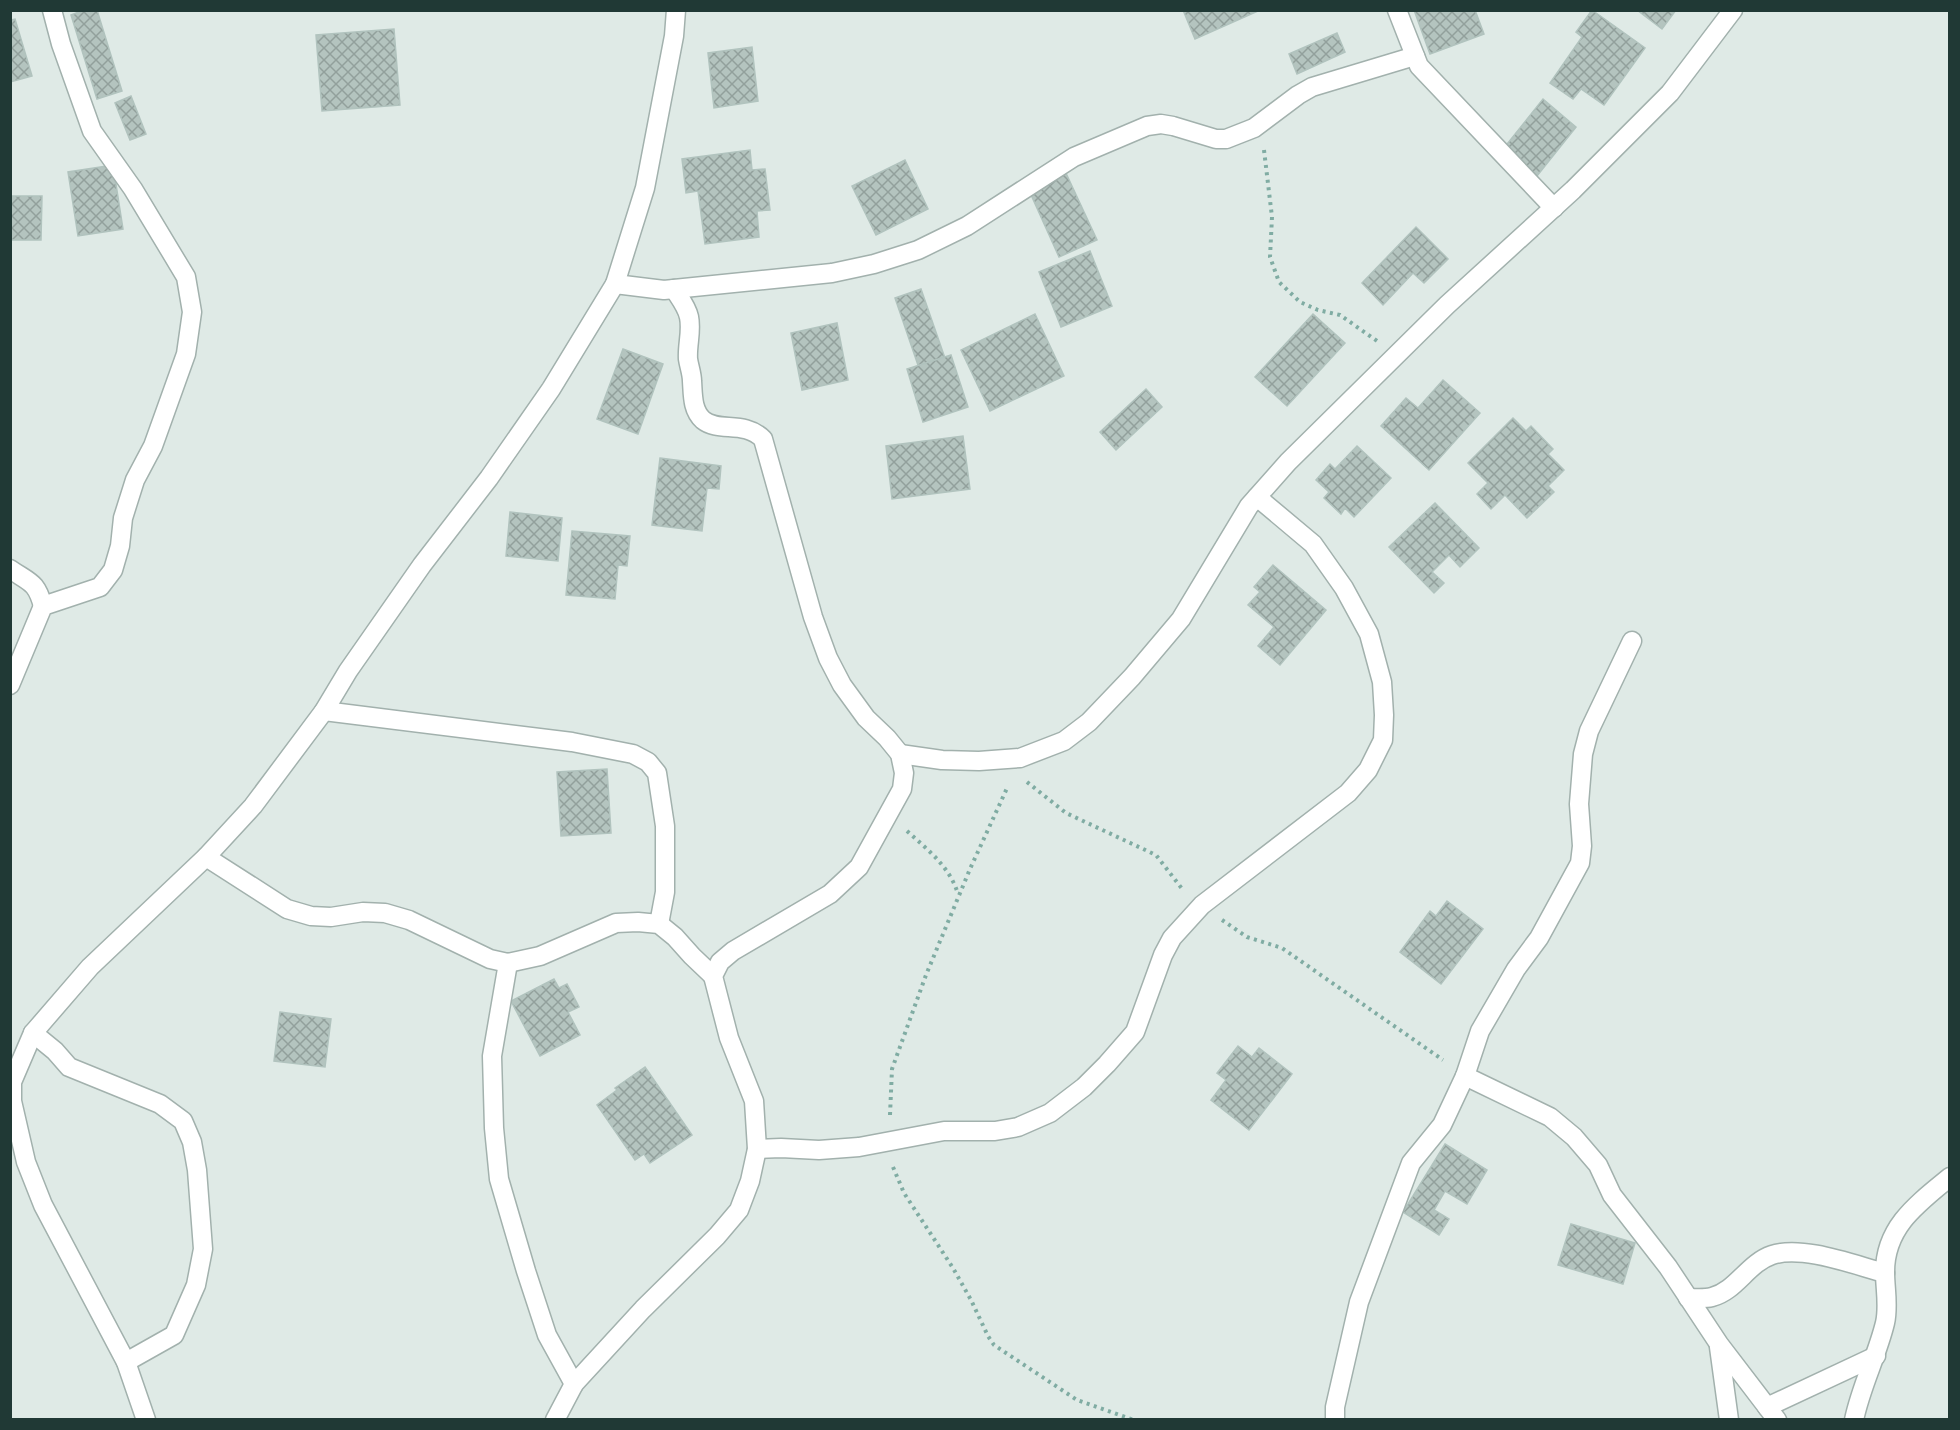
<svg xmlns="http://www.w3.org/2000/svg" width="1960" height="1430" viewBox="0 0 1960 1430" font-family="'PT Sans',sans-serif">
  <defs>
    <pattern id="building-cross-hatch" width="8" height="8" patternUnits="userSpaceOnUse" patternTransform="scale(1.5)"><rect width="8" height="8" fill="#b4c4bf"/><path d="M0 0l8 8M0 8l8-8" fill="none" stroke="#92a09c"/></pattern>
  </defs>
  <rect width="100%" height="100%" fill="#dfeae6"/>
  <g fill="url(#building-cross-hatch)" stroke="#b1c3be" stroke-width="1.5">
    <polygon points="84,10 97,10 122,91 97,99 71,15"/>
    <polygon points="1183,10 1258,10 1258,11 1195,39"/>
    <polygon points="1414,10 1475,10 1484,34 1430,54"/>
    <polygon points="1592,10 1645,48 1604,105 1581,89 1573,99 1550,83 1582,37 1576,32"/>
    <polygon points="1637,10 1676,10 1662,29"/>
    <polygon points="15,19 32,76 10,82 10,20"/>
    <polygon points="394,29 400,105 322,111 316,35"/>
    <polygon points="1337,33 1345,52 1297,74 1289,54"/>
    <polygon points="752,47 758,101 714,108 708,53"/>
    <polygon points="131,96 146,134 130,140 115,103"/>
    <polygon points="1543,99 1576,127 1537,176 1504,148"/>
    <polygon points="750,150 752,170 765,169 770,210 757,211 759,237 705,244 698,191 686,193 682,159"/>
    <polygon points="905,160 928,209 876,235 852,186"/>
    <polygon points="113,165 123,229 78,236 68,172"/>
    <polygon points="1065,171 1097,240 1059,257 1028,188"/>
    <polygon points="10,196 42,196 41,240 10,240"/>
    <polygon points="1416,227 1448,259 1424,283 1413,273 1383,305 1362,283"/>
    <polygon points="1090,251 1112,306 1061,327 1039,272"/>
    <polygon points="921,289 946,361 920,371 895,298"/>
    <polygon points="1035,314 1064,376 990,411 961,350"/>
    <polygon points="1313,314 1345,343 1287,406 1255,377"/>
    <polygon points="837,323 848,380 802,390 791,333"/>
    <polygon points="623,349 663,364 638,434 597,419"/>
    <polygon points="951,355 968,407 923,422 907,369"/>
    <polygon points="1443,380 1480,413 1429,470 1381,426 1406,398 1418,408"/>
    <polygon points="1146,389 1162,407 1116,450 1100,432"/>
    <polygon points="1513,418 1526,431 1531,426 1553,449 1548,454 1564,470 1548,486 1554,492 1527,518 1505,495 1491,509 1477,494 1488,483 1468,463"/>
    <polygon points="963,436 970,489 892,499 886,446"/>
    <polygon points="1357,446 1391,478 1354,517 1345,508 1341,514 1324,498 1329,492 1316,480 1330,464 1335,469"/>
    <polygon points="660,458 721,466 719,489 707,488 702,531 652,525"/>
    <polygon points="1435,503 1479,548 1460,567 1449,555 1432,572 1444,583 1434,593 1389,547"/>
    <polygon points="510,512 562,518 558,561 506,556"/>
    <polygon points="572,531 630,536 627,566 618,565 615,599 566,595"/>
    <polygon points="1273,565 1326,610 1280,665 1258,646 1274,627 1248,605 1260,592 1254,587"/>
    <polygon points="607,769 611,833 561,836 557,772"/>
    <polygon points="1447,901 1483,929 1441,984 1400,952 1430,911 1436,916"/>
    <polygon points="554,979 559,988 567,984 579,1007 568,1012 580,1035 540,1056 511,1001"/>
    <polygon points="280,1012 331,1019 325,1067 274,1061"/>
    <polygon points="1238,1046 1252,1057 1259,1048 1292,1074 1249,1130 1211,1100 1226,1080 1217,1073"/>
    <polygon points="645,1067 692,1135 650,1163 644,1154 635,1160 597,1105 617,1090 615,1088"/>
    <polygon points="1445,1144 1487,1170 1467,1204 1445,1191 1434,1210 1449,1219 1439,1235 1403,1212"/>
    <polygon points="1571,1224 1635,1243 1623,1284 1558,1265"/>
  </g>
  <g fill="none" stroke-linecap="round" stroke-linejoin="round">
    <defs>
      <g id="minor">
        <polyline points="1397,10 1419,66 1554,208"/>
        <polyline points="615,284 664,290 832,273 874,264 918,250 967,226 1074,157 1147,126 1161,124 1173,126 1216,139 1226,139 1254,128 1298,95 1312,87 1415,56"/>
        <path d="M10,569c20,14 26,12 33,37"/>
        <polyline points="10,685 43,606 100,587 113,570 120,546 123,518 135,480 153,446 186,354 192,312 186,277 133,189 92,131 61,44 52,10"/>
        <polyline points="324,711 572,742 633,754 648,762 657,773 665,826 665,892 659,924"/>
        <polyline points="900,754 942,760 979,761 1020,758 1064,741 1089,722 1132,677 1181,619 1249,506 1288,462 1447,305 1573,190 1670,93 1733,10"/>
        <polyline points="206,857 287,909 311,916 331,917 363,912 385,913 409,920 490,959 508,963 540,956 616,923 638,922 659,924 675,937 692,956 713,976"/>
        <polyline points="508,963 492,1056 494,1128 499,1179 526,1271 547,1335 574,1384"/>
        <polyline points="33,1033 55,1051 69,1067 160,1104 183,1121 192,1142 197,1170 203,1249 196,1285 174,1335 126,1362"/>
        <polyline points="1465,1076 1550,1117 1574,1137 1598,1165 1612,1195 1668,1267 1719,1344 1777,1420"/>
        <polyline points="757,1149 781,1148 819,1150 859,1147 944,1131 995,1131 1018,1127 1050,1113 1084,1087 1107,1064 1135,1032 1163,955 1172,938 1202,905 1348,793 1368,770 1383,740 1384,715 1382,682 1369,634 1344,588 1313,544 1257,497"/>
        <path d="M1688,1298c8,0 16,1 24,-1 24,-6 36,-34 60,-42 31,-10 82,10 113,18"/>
        <polyline points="1719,1347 1729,1420"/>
        <polyline points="1767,1407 1876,1356"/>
        <polyline points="146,1420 126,1362 43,1205 26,1162 12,1101 12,1082 33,1033 90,967 206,857 253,806 324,711 348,671 422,565 489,478 551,389 615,284 645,188 674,36 676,10"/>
        <path d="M555,1420l19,-36 69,-75 74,-73 22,-26 11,-29 7,-32 -3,-48 -25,-63 -16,-62 7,-14 13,-11 97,-57 29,-27 43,-78 2,-16 -4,-19 -13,-16 -21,-20 -24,-33 -14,-27 -15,-41 -50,-178c-19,-19 -44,-6 -60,-19 -11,-10 -10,-25 -11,-39 0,-7 -3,-15 -4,-22 -1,-14 4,-28 1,-42 -2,-10 -10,-20 -15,-28"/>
        <polyline points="1335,1420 1335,1407 1359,1302 1411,1163 1442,1125 1465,1076 1480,1031 1516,969 1539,938 1580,863 1582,846 1579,804 1583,754 1589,731 1632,641"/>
        <path d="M1854,1420c7,-34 23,-64 31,-97 4,-17 0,-34 0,-51 0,-45 32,-68 65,-95"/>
      </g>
    </defs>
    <use href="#minor" stroke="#a2b1ad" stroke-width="21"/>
    <g stroke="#80aca3" stroke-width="4" stroke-dasharray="3 4.5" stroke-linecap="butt">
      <polyline points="1264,150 1272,217 1270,257 1279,282 1300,302 1318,310 1340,315 1377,341"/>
      <polyline points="1027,782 1066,813 1156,855 1183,890"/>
      <path d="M907,831c21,19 43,36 51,63"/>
      <polyline points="1222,920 1247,937 1282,948 1443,1060"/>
      <polyline points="890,1115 892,1069 926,975 970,869 1008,786"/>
      <polyline points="893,1167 904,1193 953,1268 971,1300 988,1336 994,1345 1077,1400 1134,1420"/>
    </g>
    <use href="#minor" stroke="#fff" stroke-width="18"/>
  </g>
  <rect width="1960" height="1430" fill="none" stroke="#203935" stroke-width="24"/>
</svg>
